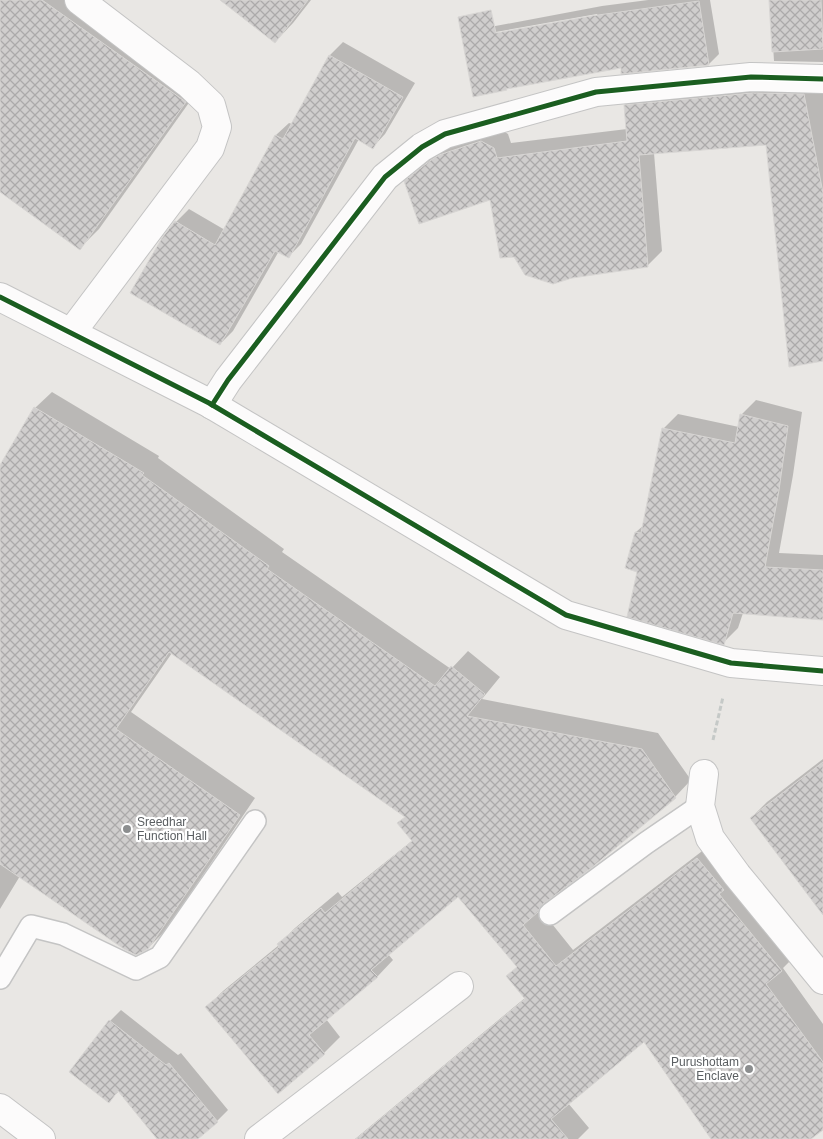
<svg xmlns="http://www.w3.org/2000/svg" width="823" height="1139" viewBox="0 0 823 1139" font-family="Helvetica,sans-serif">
  <defs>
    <pattern id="building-cross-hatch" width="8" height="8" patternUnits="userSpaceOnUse" patternTransform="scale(1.25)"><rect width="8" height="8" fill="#d0cecd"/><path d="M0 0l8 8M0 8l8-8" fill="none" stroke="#acaaaa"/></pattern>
  </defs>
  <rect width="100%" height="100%" fill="#e9e7e4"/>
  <g fill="#0003" fill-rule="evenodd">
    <polygon points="0,0 87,0 203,83 99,229 80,248 0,191"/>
    <polygon points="222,0 311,0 293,23 275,42"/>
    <path d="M648,0h62l9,54 -10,10 -87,8v-6l-115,22 -1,1 -32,6 -11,-55 11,-10 128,-24zM597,14l1,2 -125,23v-3z"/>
    <polygon points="770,0 823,0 823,62 774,61"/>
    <polygon points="343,42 415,83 385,134 373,147 359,139 301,244 288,257 279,251 233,331 220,344 176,222 189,209 225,230 276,135 289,123 292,124 330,55"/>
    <polygon points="823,80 823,323 767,143 654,153 662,251 647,266 491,199 406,182 421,167 447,145 497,127 508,134 511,143 627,129 625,105 640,91"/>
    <polygon points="52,392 159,456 158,458 284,549 282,552 451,669 468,651 500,677 482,699 658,733 691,780 675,797 554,894 540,909 573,950 714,842 797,954 783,968 823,1024 823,1129 809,1139 713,1139 644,1041 568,1103 589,1128 578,1139 355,1139 525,998 518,966 459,895 388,954 393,960 377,977 326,1019 340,1037 324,1053 207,1007 223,991 279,945 279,944 295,928 338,892 342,897 413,840 406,816 172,653 131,712 255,798 165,931 148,948 20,876 0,909 0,467 35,408"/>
    <polygon points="756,400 802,412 793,475 779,553 823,555 823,619 743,613 738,628 723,643 639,571 636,532 644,525 663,429 678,414 739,427 741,415"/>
    <polygon points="823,759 823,904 751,818 767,802"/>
    <polygon points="121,1010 178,1055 181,1053 228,1110 217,1121 196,1139 159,1139 119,1091 109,1101 71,1072 110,1021"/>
  </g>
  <g fill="url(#building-cross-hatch)" stroke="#d8d6d4">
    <polygon points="0,0 42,0 186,102 80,250 0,192"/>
    <polygon points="220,0 308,0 275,43"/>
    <polygon points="769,0 821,0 823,49 772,52"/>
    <polygon points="699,1 709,65 621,74 621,68 506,89 507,90 473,97 458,17 491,10 496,33 591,16"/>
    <polygon points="329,55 403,97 373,149 355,138 289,258 275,251 220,345 130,293 162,238 175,221 215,245 275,135 283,139"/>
    <polygon points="752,93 804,94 823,193 823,361 789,367 766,145 639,155 648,267 572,278 553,284 525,275 514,257 500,258 490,200 419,224 404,181 431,160 439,155 481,141 494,148 497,158 627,141 624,105"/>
    <polygon points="34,407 144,473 142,475 269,566 267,569 435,686 451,666 485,694 467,716 642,749 676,798 590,869 543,904 539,909 538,912 523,925 556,966 697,858 724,890 719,894 782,971 766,984 823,1062 823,1130 811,1139 711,1139 644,1042 551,1119 568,1139 356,1139 525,999 506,976 517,967 458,897 371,970 378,977 309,1035 325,1054 278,1094 205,1007 279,947 277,944 321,908 325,913 412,841 397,823 405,817 169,652 116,729 240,815 148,949 136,955 124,949 0,864 0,465"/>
    <polygon points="740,414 788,426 779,490 765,567 823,570 823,620 733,613 724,645 627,617 637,572 625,568 635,532 641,533 662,428 735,443"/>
    <polygon points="823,762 823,915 750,818"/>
    <polygon points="109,1020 166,1065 169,1063 218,1122 198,1139 157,1139 118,1091 109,1103 69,1072"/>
  </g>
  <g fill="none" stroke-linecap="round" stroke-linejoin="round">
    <defs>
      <g id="service">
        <polyline points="550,914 646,843 700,806"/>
        <polyline points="0,978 31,926 63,934 136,969 160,957 255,821"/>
      </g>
      <g id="minor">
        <polyline points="0,297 209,403 566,615 731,663 823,671"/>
        <polyline points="71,333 210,148 217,127 211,105 189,84 79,0"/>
        <polyline points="212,405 228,380 385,177 422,147 445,134 596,92 751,77 823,79"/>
        <polyline points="704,774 700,806 710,838 737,875 823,980"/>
        <polyline points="259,1139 459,986"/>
      </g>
      <polyline id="tertiary" points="0,1108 41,1139"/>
    </defs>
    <use href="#service" stroke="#c4c4c4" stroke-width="24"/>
    <use href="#minor" stroke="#c4c4c4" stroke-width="30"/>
    <use href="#tertiary" stroke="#c4c4c4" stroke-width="30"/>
    <polyline stroke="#c5c9c7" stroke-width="3" stroke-dasharray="5 2.5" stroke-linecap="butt" points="713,740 723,697"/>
    <use href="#service" stroke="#fcfbfb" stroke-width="21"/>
    <use href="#minor" stroke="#fcfbfb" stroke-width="28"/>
    <use href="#tertiary" stroke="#fcfbfb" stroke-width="28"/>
    <defs>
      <g id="cycleway">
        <polyline points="0,297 209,403 566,615 731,663 823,671"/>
        <polyline points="212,405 228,380 385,177 422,147 445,134 596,92 751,77 823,79"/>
      </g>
    </defs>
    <use href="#cycleway" stroke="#fff" stroke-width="8"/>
    <use href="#cycleway" stroke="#1b5e20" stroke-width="5"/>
  </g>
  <g fill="#8c8e8f" stroke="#fff" stroke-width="2">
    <circle cx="127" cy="829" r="5"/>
    <circle cx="749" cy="1069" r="5"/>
  </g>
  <g text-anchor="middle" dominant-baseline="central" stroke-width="4.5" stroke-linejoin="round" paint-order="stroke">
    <g font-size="12" fill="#5a5e61" stroke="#fff" text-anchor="start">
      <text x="137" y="822">Sreedhar<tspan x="137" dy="14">Function Hall</tspan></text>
      <text x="739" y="1062" text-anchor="end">Purushottam<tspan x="739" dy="14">Enclave</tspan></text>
    </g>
  </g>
</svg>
